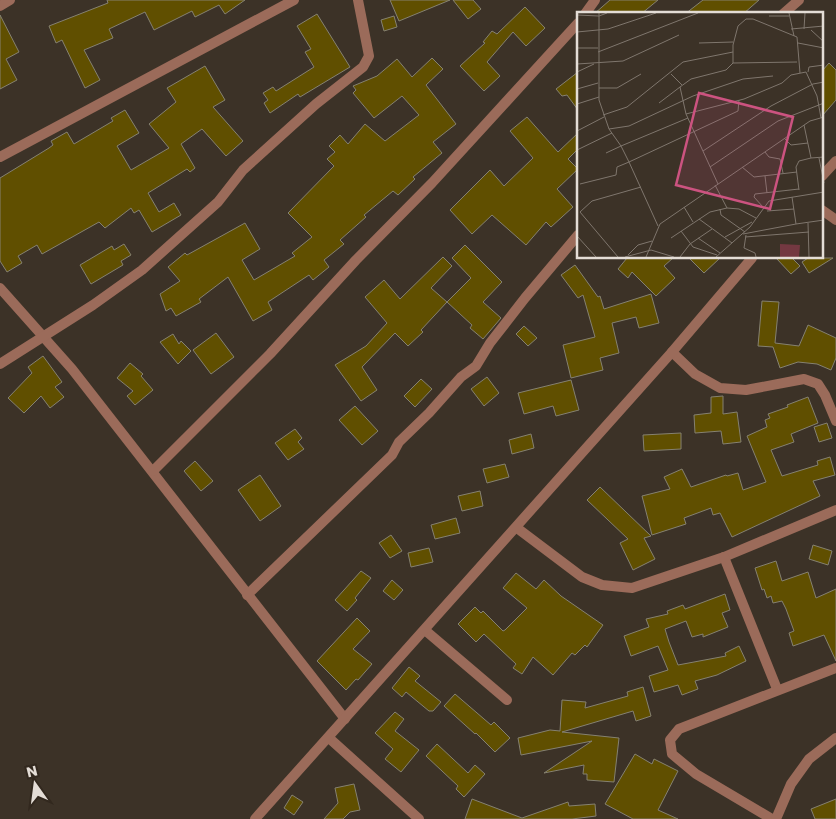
<svg xmlns="http://www.w3.org/2000/svg" width="836" height="819" viewBox="0 0 836 819" font-family="Poppins,sans-serif">
  <rect width="100%" height="100%" fill="#3c3227"/>
  <g fill="#604f00" stroke="#858171">
    <polygon points="107,0 245,0 225,14 219,5 195,17 192,11 154,30 145,12 109,29 113,38 84,50 100,80 85,88 62,40 56,43 49,26 108,3"/>
    <polygon points="390,0 450,0 399,21"/>
    <polygon points="453,0 473,0 481,9 468,19"/>
    <polygon points="610,0 658,0 641,14 594,14"/>
    <polygon points="703,0 759,0 743,14 685,14"/>
    <polygon points="525,7 545,28 526,46 513,32 487,62 500,76 484,91 460,66 485,43 483,42 492,31 497,34"/>
    <polygon points="317,14 350,67 300,97 298,94 270,113 264,103 268,100 263,93 273,87 276,91 314,67 305,52 311,49 297,26"/>
    <polygon points="0,15 19,52 6,59 17,80 0,89"/>
    <polygon points="394,16 397,27 384,31 381,20"/>
    <polygon points="432,58 443,69 426,85 456,124 433,142 442,153 413,177 415,179 398,195 393,191 364,215 366,217 340,240 344,244 324,260 329,267 313,280 309,275 268,302 272,310 253,321 228,277 199,299 201,302 176,316 171,308 166,311 160,294 180,281 168,267 185,253 187,255 245,223 260,249 242,260 254,280 295,256 292,253 312,237 288,213 334,166 327,159 335,152 329,146 340,135 348,144 365,124 385,141 419,115 402,96 374,118 353,93 356,90 353,86 377,76 397,59 412,77"/>
    <polygon points="829,63 836,70 836,100 822,116 822,71"/>
    <polygon points="205,66 225,100 213,107 243,141 226,156 202,129 181,144 195,168 190,172 187,169 148,193 159,212 174,203 181,215 152,232 139,210 134,213 131,208 105,228 99,222 42,254 37,245 18,256 22,263 7,272 0,261 0,178 49,148 53,145 51,141 67,132 74,144 113,121 111,118 125,110 139,133 117,146 131,170 169,148 149,124 176,102 167,88"/>
    <polygon points="578,72 578,110 567,95 562,96 556,89"/>
    <polygon points="527,117 558,152 578,133 578,149 568,159 578,169 557,189 573,207 551,227 546,222 526,245 492,215 472,234 450,210 490,170 504,186 533,158 510,131"/>
    <polygon points="124,244 131,255 121,261 123,265 91,284 80,265 112,246 114,250"/>
    <polygon points="465,245 502,282 483,302 501,318 483,339 470,328 472,325 447,302 471,278 452,258"/>
    <polygon points="443,257 452,266 431,288 447,302 421,330 423,332 408,346 395,333 362,367 377,390 361,401 335,365 366,346 387,323 365,297 384,280 400,299"/>
    <polygon points="627,258 673,258 664,266 675,278 656,296 632,272 628,278 618,269"/>
    <polygon points="689,258 720,258 704,273"/>
    <polygon points="776,258 792,258 800,266 791,274"/>
    <polygon points="808,258 833,258 809,273 802,262"/>
    <polygon points="575,265 598,297 600,296 604,309 651,294 659,323 639,328 636,317 612,323 619,353 600,358 603,370 571,378 563,345 595,337 583,295 578,298 561,275"/>
    <polygon points="762,301 779,302 775,343 799,346 808,325 836,338 836,358 831,370 817,364 798,362 780,368 773,347 758,346"/>
    <polygon points="524,326 537,338 528,346 516,334"/>
    <polygon points="216,333 234,357 211,374 193,350"/>
    <polygon points="173,334 179,344 181,341 191,351 178,364 160,342"/>
    <polygon points="43,356 62,382 55,387 64,397 50,408 41,396 24,413 8,398 32,373 28,367"/>
    <polygon points="130,363 143,374 141,376 153,390 135,405 127,396 133,391 117,378"/>
    <polygon points="487,377 499,393 484,406 471,389"/>
    <polygon points="421,379 432,389 415,407 404,396"/>
    <polygon points="571,380 579,410 556,416 553,406 524,414 518,393"/>
    <polygon points="723,396 723,414 737,412 741,442 723,444 721,431 695,433 694,415 711,413 711,397"/>
    <polygon points="808,397 818,423 791,434 794,442 771,450 782,476 818,465 817,461 830,457 835,475 813,481 820,496 732,537 720,513 713,515 711,508 684,518 686,524 652,535 642,496 670,489 664,477 682,469 691,487 726,475 727,476 738,473 743,490 766,482 747,436 767,427 765,420 770,418 768,414 788,407 787,405"/>
    <polygon points="355,406 378,431 362,445 339,420"/>
    <polygon points="827,423 832,438 819,442 814,427"/>
    <polygon points="295,429 302,438 298,442 304,449 288,460 275,443"/>
    <polygon points="681,433 681,449 644,451 643,435"/>
    <polygon points="531,434 534,448 512,454 509,440"/>
    <polygon points="195,461 213,481 201,491 184,471"/>
    <polygon points="505,464 509,477 487,483 483,469"/>
    <polygon points="260,475 281,506 260,521 238,490"/>
    <polygon points="600,487 651,536 644,538 655,559 633,570 620,543 628,539 587,500"/>
    <polygon points="480,491 483,506 462,511 458,496"/>
    <polygon points="456,518 460,533 435,539 431,525"/>
    <polygon points="391,535 402,551 390,558 379,543"/>
    <polygon points="813,545 832,551 828,565 809,559"/>
    <polygon points="429,548 433,562 411,567 408,553"/>
    <polygon points="776,561 782,581 808,572 816,598 836,589 836,661 824,635 793,646 789,633 794,631 786,609 782,601 773,603 771,596 767,598 764,589 762,590 755,568"/>
    <polygon points="361,571 371,578 355,598 357,600 347,611 335,600"/>
    <polygon points="516,573 536,589 544,580 561,596 603,625 587,647 585,645 575,655 572,653 553,675 533,657 522,674 513,668 516,664 484,634 476,642 458,624 475,607 481,613 483,611 503,631 505,630 527,608 503,588"/>
    <polygon points="392,580 403,590 394,600 383,591"/>
    <polygon points="725,594 730,610 722,613 728,627 703,637 703,634 692,637 686,621 665,629 669,642 678,665 726,656 725,653 739,646 746,661 717,675 695,681 698,689 682,695 678,685 654,692 649,676 668,670 658,646 631,656 624,636 649,627 646,619 668,614 667,611 683,605 685,609"/>
    <polygon points="357,618 370,631 353,649 372,664 358,680 356,679 346,690 317,661"/>
    <polygon points="409,667 420,676 415,681 441,702 433,711 429,711 406,692 402,697 392,688"/>
    <polygon points="643,687 651,716 636,721 633,711 562,732 619,738 614,782 587,780 587,774 583,774 584,765 544,773 592,741 521,755 518,738 550,730 560,731 562,700 586,702 585,708 628,696 627,692"/>
    <polygon points="455,694 491,725 494,722 510,738 495,752 476,733 475,734 444,706"/>
    <polygon points="395,712 404,719 395,731 419,750 401,772 385,759 393,749 375,733"/>
    <polygon points="437,744 468,773 475,765 485,774 464,797 456,789 458,786 426,756"/>
    <polygon points="635,754 652,764 654,759 678,771 658,810 678,819 633,819 605,804"/>
    <polygon points="354,784 360,810 350,812 343,819 324,819 338,803 335,788"/>
    <polygon points="292,795 303,802 294,815 284,808"/>
    <polygon points="472,799 522,818 568,802 569,806 595,804 596,816 572,819 465,819"/>
    <polygon points="836,799 836,819 815,819 811,809"/>
  </g>
  <g fill="none" stroke-linecap="round" stroke-linejoin="round">
    <g stroke="#9b6b5a" stroke-width="10">
      <polyline points="0,6 10,0"/>
      <polyline points="585,14 595,0"/>
      <polyline points="783,14 799,0"/>
      <polyline points="0,157 294,0"/>
      <polyline points="822,176 836,161"/>
      <polyline points="822,210 836,220"/>
      <polyline points="0,288 72,369 345,719"/>
      <polyline points="672,352 695,374 720,388 746,390 804,379 818,384 825,395 836,421"/>
      <polyline points="0,364 93,305 142,270 218,202 243,170 316,104 363,67 369,56 358,0"/>
      <polyline points="153,471 270,354 356,260 432,183 578,23"/>
      <polyline points="517,528 582,577 602,585 632,588 724,557 836,510"/>
      <polyline points="724,557 777,689"/>
      <polyline points="247,595 392,455 399,442 429,413 461,377 476,366 490,343 525,298 578,235"/>
      <polyline points="426,631 507,700"/>
      <polyline points="329,738 419,819"/>
      <polyline points="255,819 672,352 752,258"/>
      <polyline points="772,819 696,774 672,754 670,740 679,729 836,668"/>
      <polyline points="776,819 791,784 809,759 836,738"/>
    </g>
  </g>
  <g transform="translate(577 12)">
    <rect width="246" height="246" fill="#3c3227"/>
    <path d="M203,232l20,1 -1,12h-19z" fill="#733841"/>
    <path fill="none" stroke="#7f766d" stroke-width="1" d="M22,1v87l10,29 12,17 -15,7M212,1l5,23M0,3l22,1 8,-3M192,4h20M214,17l33,-3M227,17l1,-16M234,18l13,12M0,20l31,-3 48,-16M122,31l34,-1M221,31l26,5M0,36h21M21,40l100,-39M156,51v-18l5,-19 8,-7h7l44,18 3,36M0,52l46,-3 56,-26M0,60l17,-8M231,60l1,-5 15,-2M94,62l11,11M22,76h18l24,-14M0,77l21,-6M82,91l21,-16M0,92l22,-7M109,102l-6,-27 11,-8 35,-9 7,-7 64,-1M26,103l24,-8 56,-45 50,-10M227,113l7,33 13,-1M32,117l20,-3 64,-30 50,-17 30,-3M0,119l27,-14M207,126l7,7 17,-2M0,138l35,-17M126,139l68,-45 42,-22 11,-2M188,140l4,5 11,2 3,14M242,146l5,25M133,155l68,-46 46,-18M165,155l12,10 43,-5M188,164l2,17M3,172l36,-9 1,-8 12,-5 -8,-16 67,-28M141,172l-32,-70 58,-15 38,-16 9,-8 15,-3 11,24 4,22M138,173l12,23 12,1 17,9M222,178l-3,-23 3,-6 12,-3M215,185l4,27 28,-4M107,195l9,15M186,195l-9,-10 1,-3 44,-5M143,197l1,6 24,17M190,199l27,-2M122,207l33,24M231,211l1,34M81,214l-29,-64 109,-51 1,-11M104,219l12,16 24,8M166,222l53,-10M169,223l-2,13 11,5 1,4M0,224l19,21M148,225l27,-15M168,225l64,-5M94,226l39,-26 17,-4M121,226l22,15M51,243l10,-10 14,-4M41,245l-38,-45 12,-11 49,-14M48,245l26,-7 23,7M69,245l14,-33 150,-103 14,-4M103,245l10,-13 22,-15M139,245l34,-30 19,-26 55,-9"/>
    <path fill="#cc5380" fill-opacity="0.15" stroke="#cc5380" stroke-width="2.5" d="M122,81l94,24 -23,92 -94,-24z"/>
    <rect width="246" height="246" fill="none" stroke="#e4ddd6" stroke-width="2.5"/>
  </g>
  <g transform="translate(35 784) rotate(346)" stroke="#32281e" stroke-width="4" paint-order="stroke">
  <path d="M0-4L9 19L0 12L-9 19Z" fill="#e4ddd6"/>
  <text y="-8" font-size="14" font-weight="bold" text-anchor="middle" fill="#e4ddd6">N</text>
  </g>
</svg>
